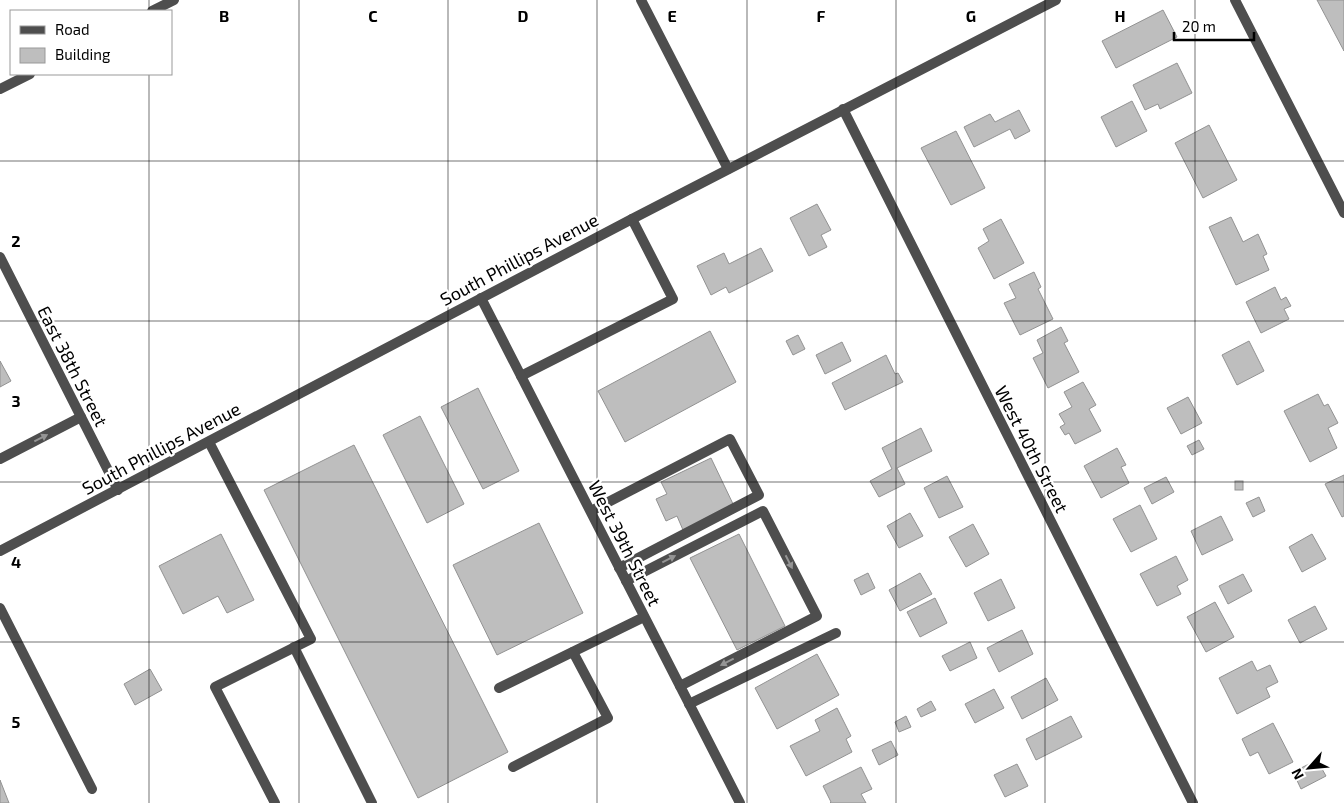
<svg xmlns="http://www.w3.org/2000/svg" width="1344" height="803" viewBox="0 0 1344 803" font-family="'Exo 2',sans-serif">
  <rect width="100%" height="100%" fill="#fff"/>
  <g fill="#bebebe" stroke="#929292">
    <polygon points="1317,0 1344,0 1344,51"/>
    <polygon points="1163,10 1177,37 1116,68 1102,41"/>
    <polygon points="1177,63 1192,93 1160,109 1158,104 1145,110 1133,85"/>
    <polygon points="1132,101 1147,131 1116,147 1101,117"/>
    <polygon points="1019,110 1030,131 1015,139 1010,129 974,147 964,127 990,114 995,122"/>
    <polygon points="1209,125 1237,180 1203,198 1175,143"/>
    <polygon points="956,131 985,188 951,205 921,148"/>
    <polygon points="817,204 831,230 821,235 827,247 809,256 790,218"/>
    <polygon points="1231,217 1243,242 1258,234 1267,254 1263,256 1269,270 1236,285 1209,227"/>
    <polygon points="1001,219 1024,263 994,279 978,248 989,241 983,229"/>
    <polygon points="761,248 773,271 729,293 726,287 711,295 697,266 724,253 729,264"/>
    <polygon points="1034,272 1041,287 1038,289 1053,319 1020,335 1004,303 1016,298 1009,284"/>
    <polygon points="1275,287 1281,300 1286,297 1291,306 1284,309 1289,319 1261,333 1246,302"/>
    <polygon points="1061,327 1068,341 1064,343 1079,372 1048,388 1033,358 1043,353 1037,340"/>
    <polygon points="710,331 736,382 625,442 598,391"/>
    <polygon points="798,335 805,349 793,355 786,341"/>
    <polygon points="1249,341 1264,371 1237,385 1222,355"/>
    <polygon points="842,342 851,361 825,374 816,355"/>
    <polygon points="886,355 895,374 898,373 903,382 845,410 832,383"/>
    <polygon points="0,361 11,381 0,387"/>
    <polygon points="1083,382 1096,405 1089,409 1101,431 1075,444 1069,433 1065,435 1060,427 1065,424 1059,414 1072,407 1064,392"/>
    <polygon points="478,388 519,471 483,489 441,407"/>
    <polygon points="1318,394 1324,406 1328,404 1338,423 1328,428 1337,448 1310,462 1284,411"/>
    <polygon points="1188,397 1202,423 1181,434 1167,408"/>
    <polygon points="420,416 464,504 427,523 383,435"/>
    <polygon points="921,428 932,451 897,468 905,484 879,497 870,481 892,469 882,448"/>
    <polygon points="1199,440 1204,449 1192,455 1187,446"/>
    <polygon points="354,445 508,752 418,798 264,490"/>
    <polygon points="1117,448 1126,465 1121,467 1129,483 1101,498 1084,466"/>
    <polygon points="711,458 734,506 683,530 677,516 666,521 656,499 667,494 661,482"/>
    <polygon points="1344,475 1344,516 1342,517 1325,484"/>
    <polygon points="947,476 963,507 939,518 924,488"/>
    <polygon points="1166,477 1174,492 1152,504 1144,488"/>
    <rect x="1235" y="481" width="8" height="9"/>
    <polygon points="1259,497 1265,511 1253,517 1246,503"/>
    <polygon points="1140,505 1157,539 1131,552 1113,519"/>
    <polygon points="910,513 923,536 899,548 887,526"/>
    <polygon points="1221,516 1233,540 1202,555 1191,531"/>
    <polygon points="539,523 583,613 497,655 453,565"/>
    <polygon points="973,524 989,554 966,567 949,537"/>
    <polygon points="221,534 254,600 227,613 218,596 183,614 159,566"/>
    <polygon points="739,534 785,626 737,650 690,558"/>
    <polygon points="1312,534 1326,559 1302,572 1289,547"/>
    <polygon points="1176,556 1188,580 1177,586 1181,594 1157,606 1140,574"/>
    <polygon points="868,573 875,588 861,595 854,580"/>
    <polygon points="920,573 932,594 900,611 889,590"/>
    <polygon points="1243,574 1252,591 1228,604 1219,586"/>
    <polygon points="1001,579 1015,608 988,621 974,593"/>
    <polygon points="935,598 947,623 920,637 907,612"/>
    <polygon points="1215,602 1234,637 1206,652 1187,617"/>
    <polygon points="1315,606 1327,629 1300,643 1288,620"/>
    <polygon points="1022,630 1033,654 999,672 987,648"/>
    <polygon points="970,642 977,658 950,671 942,656"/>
    <polygon points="817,654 839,695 777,729 755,688"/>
    <polygon points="1252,661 1257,671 1270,665 1278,682 1266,688 1270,697 1237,714 1219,678"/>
    <polygon points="150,669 162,690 135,705 124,684"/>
    <polygon points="1046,678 1058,700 1022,719 1011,697"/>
    <polygon points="994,689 1004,708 975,723 965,704"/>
    <polygon points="931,701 936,710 921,717 917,709"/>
    <polygon points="837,708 851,736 846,739 852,752 806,776 790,746 820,731 815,720"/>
    <polygon points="906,716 911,727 899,732 895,722"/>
    <polygon points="1071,716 1082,737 1036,760 1026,739"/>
    <polygon points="1273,723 1293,762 1269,774 1258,752 1250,756 1242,739"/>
    <polygon points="891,741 898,755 879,765 872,750"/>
    <polygon points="1317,760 1326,776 1301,789 1293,772"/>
    <polygon points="1017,764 1028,786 1005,797 994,775"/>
    <polygon points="861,767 872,789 861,794 866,803 830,803 831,802 823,786"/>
    <polygon points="0,780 9,803 0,803"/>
  </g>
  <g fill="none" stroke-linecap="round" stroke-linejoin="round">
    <g stroke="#4e4e4e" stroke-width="10">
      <polyline points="521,376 673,299 632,219"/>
      <polyline points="209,442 311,639 215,687 275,803"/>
      <polyline points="0,459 81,417"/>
      <polyline points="591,511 730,439 759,495 619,568"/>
      <polyline points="626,581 763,511 817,616 680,686"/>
      <polyline points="0,608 92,789"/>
      <polyline points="294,647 372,803"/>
      <polyline points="499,688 644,617"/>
      <polyline points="689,704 836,633"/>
      <polyline points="513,767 608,718 573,652"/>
    </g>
    <g stroke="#4e4e4e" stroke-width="10">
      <polyline points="641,0 728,169"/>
      <polyline points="152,11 174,0"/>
      <polyline points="0,89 30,74"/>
      <polyline points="843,109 1193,803"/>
      <polyline points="481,298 740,803"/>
    </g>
    <g stroke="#4e4e4e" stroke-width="10">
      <polyline points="1235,0 1344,213"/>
      <polyline points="0,257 118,490"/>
      <polyline points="0,551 632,219 1056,0"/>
    </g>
  </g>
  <defs><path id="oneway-solid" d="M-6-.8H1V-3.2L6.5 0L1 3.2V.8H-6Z" transform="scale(1.25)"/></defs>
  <g fill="#959595">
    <use href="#oneway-solid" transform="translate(41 438) rotate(-27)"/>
    <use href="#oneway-solid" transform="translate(669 559) rotate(-27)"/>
    <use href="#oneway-solid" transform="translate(789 562) rotate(63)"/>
    <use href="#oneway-solid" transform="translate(727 662) rotate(153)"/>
  </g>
  <path fill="none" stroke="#000" stroke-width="1" stroke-opacity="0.55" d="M149,0v11M299,0v803M448,0v803M597,0v803M747,0v803M896,0v803M1045,0v803M1195,0v803M149,74v729M0,161h1344M0,321h1344M0,482h1344M0,642h1344"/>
  <g text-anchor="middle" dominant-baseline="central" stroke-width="4.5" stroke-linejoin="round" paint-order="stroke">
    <g font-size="18" fill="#000" stroke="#fff">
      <text transform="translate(519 259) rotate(-28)">South Phillips Avenue</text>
      <text transform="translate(73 366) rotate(63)">East 38th Street</text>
      <text transform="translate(161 448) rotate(-28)">South Phillips Avenue</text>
      <text transform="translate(1032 449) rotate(63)">West 40th Street</text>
      <text transform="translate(625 543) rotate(63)">West 39th Street</text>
    </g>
  </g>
  <g font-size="16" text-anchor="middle" font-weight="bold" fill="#000" stroke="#fff" stroke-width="4.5" stroke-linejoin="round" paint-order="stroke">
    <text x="224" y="22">B</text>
    <text x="373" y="22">C</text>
    <text x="523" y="22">D</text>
    <text x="672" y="22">E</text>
    <text x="821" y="22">F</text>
    <text x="971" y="22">G</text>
    <text x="1120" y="22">H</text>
    <text x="16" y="247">2</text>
    <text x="16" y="407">3</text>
    <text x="16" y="568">4</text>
    <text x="16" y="728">5</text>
  </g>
  <rect x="10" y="10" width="162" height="65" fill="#ffffff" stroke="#999999"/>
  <rect x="20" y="26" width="25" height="8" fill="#4e4e4e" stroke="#999999"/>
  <text x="55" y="35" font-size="15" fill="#000000">Road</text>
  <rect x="20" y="48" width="25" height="15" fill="#bebebe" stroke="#999999"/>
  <text x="55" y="60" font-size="15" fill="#000000">Building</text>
  <g transform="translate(1309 768) rotate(243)" stroke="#ffffff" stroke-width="4" paint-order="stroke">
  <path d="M0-4L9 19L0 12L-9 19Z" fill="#000000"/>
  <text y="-8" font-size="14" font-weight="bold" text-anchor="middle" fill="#000000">N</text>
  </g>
  <path d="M1174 32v8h80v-8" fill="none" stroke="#000000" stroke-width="2.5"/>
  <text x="1182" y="32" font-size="15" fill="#000000" stroke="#ffffff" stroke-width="4" paint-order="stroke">20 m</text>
</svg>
